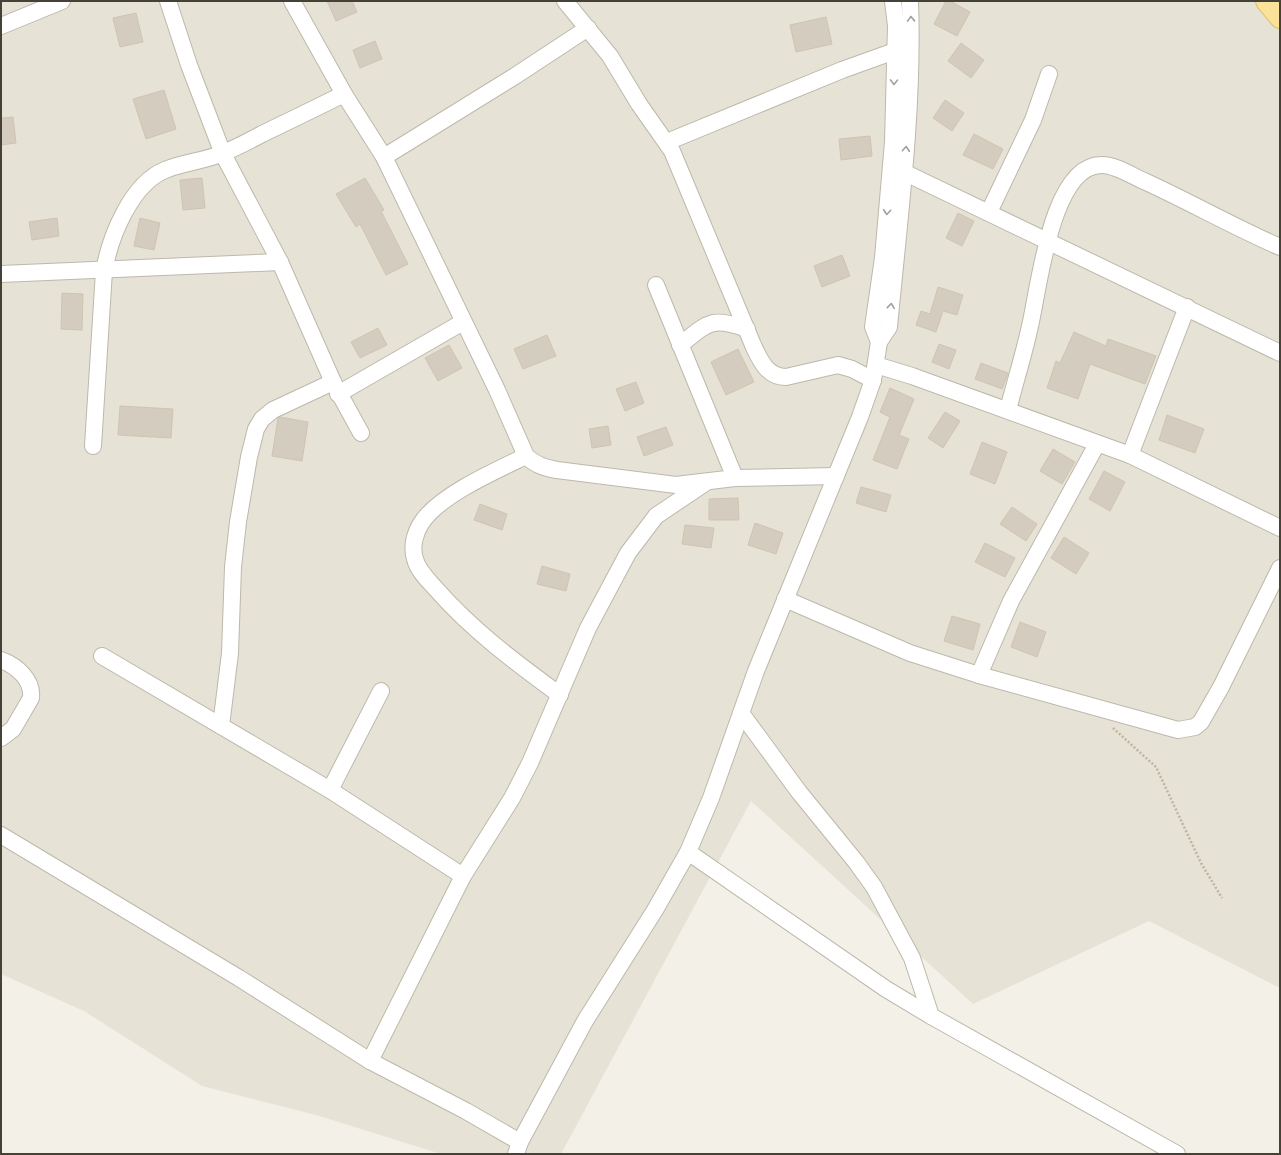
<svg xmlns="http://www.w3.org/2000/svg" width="1281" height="1155" viewBox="0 0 1281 1155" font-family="'Varela Round',sans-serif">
  <rect width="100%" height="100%" fill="#f3f0e8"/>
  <polygon fill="#e7e2d6" points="1,1 1280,1 1280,988 1149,921 973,1004 751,801 561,1154 441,1154 316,1115 202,1086 84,1011 1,974"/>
  <g fill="#d4ccbe" stroke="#cfc4b1">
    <polygon points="327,1 352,1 357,12 336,21"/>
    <polygon points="946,1 950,1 970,12 957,36 934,24"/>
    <polygon points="136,13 143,42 120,47 113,18"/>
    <polygon points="826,17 832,44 796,52 790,25"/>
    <polygon points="375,41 382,59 360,68 353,50"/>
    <polygon points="961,43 984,60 971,78 948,61"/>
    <polygon points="164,90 176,129 146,139 133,99"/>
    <polygon points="945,100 964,113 952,131 933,118"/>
    <polygon points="13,117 16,143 1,145 1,118"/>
    <polygon points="974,134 1003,149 993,169 963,155"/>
    <polygon points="870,136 872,156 841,160 839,139"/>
    <polygon points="202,178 205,208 183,210 180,180"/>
    <polygon points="365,178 384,210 381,211 408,264 386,275 360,224 356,227 336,194"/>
    <polygon points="958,213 974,221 962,246 946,238"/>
    <polygon points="57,218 59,236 32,240 29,222"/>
    <polygon points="140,218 160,223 154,250 134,246"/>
    <polygon points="842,255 850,276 822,287 814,266"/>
    <polygon points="938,287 963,295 957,315 943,311 936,332 916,325 921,311 930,314"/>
    <polygon points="62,293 83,294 82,330 61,329"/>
    <polygon points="378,328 387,345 360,358 351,342"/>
    <polygon points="1074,332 1106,346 1108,339 1156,356 1145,384 1090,364 1078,399 1047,388 1056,361 1060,363"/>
    <polygon points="547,335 556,356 523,369 514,349"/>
    <polygon points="939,344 956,350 949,369 932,362"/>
    <polygon points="449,345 462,368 438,381 425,358"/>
    <polygon points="738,349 754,382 726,395 711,362"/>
    <polygon points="981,363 1008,373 1002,389 975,379"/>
    <polygon points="636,382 644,403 625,411 616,389"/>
    <polygon points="890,388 914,399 899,435 909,439 897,469 873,460 890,417 880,412"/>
    <polygon points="120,406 173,409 171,438 118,435"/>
    <polygon points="945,412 960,421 943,448 928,438"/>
    <polygon points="1167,415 1204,429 1195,453 1159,440"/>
    <polygon points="280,417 308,422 302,461 272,456 278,418"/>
    <polygon points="608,426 611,445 592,448 589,429"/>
    <polygon points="666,427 673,445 644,456 637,437"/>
    <polygon points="982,442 1007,452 995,484 970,474"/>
    <polygon points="1053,449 1075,462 1062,484 1040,471"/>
    <polygon points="1104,471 1125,482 1110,511 1089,499"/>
    <polygon points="861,487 891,495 886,512 856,503"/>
    <polygon points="738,498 739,520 709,520 709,499"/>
    <polygon points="480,504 507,514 502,530 474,520"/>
    <polygon points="1012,507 1037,524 1026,541 1000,524"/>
    <polygon points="755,523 783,533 776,554 748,545"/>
    <polygon points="685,525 714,528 711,548 682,544"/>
    <polygon points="1064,537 1089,553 1076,574 1051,558"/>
    <polygon points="985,543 1015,558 1005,577 975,562"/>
    <polygon points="542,566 570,574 566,591 537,584"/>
    <polygon points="952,616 980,624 973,650 944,641"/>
    <polygon points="1020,622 1046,632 1037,657 1011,647"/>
  </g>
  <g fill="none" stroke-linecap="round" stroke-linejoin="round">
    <defs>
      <g id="minor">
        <polyline points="168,1 189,65 223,154 280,262 333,382 361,433"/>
        <path d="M292,1l52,93 40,63 113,233 29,66c9,9 19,12 31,14l119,15 59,-7 101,-2"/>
        <path d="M565,1l45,55 29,48 33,47 81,194c7,15 14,32 33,32l52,-12 14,4 21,11"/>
        <polyline points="1,26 62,1"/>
        <polyline points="667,142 842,70 895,51"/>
        <polyline points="384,157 515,76 588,28"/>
        <polyline points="891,166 1280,353"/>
        <polyline points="989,212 1033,120 1049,74"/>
        <polyline points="1,274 280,262"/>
        <polyline points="656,285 735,478"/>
        <polyline points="879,342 873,327 883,258 893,142 896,26 893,1"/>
        <path d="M680,345c28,-22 31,-29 67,-16"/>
        <polyline points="876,365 912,376 1130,455 1280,528"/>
        <polyline points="338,394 463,322"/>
        <path d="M1008,410c7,-28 16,-56 22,-84 9,-37 21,-162 72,-161 14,0 30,11 42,16 46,21 90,46 136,66"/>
        <path d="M93,446l11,-175c6,-34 27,-87 61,-101 19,-8 40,-9 58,-17 13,-5 26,-12 39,-19 27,-13 54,-26 82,-40"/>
        <polyline points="1130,455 1187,307"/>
        <path d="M526,456c-29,14 -86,39 -104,66 -7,10 -11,25 -7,37 3,12 13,21 21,30 36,41 80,74 124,106"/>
        <polyline points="785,599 910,653 979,675 1178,730 1195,727 1201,722 1221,687 1280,568"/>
        <polyline points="102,656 330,790 463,876"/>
        <path d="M1,660c16,6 32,20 30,38l-18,31 -12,9"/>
        <polyline points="979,675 1011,601 1097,444"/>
        <polyline points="741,713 799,792 856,862 874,887 912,958 931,1016"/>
        <polyline points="221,726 230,653 233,567 238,522 249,457 256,429 262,419 273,410 333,382"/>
        <polyline points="330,790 381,691"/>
        <polyline points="1,835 239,978 370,1061 466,1111 520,1142"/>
        <polyline points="688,852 886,989 931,1016 1177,1154"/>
        <polyline points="370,1061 463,876 512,798 530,763 588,628 628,553 656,516 705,483"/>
        <path d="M516,1154l4,-12 65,-121 70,-111 33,-58 23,-54 45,-127 104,-254 13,-37 6,-38 10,-15c10,-108 25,-217 21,-326"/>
      </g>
      <polyline id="major" points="1266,1 1280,18"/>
    </defs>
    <use href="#minor" stroke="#beb8ab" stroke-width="18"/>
    <use href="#major" stroke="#dec06a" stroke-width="22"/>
    <polyline stroke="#bfb49d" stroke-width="2.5" stroke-dasharray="2 2" stroke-linecap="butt" points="1113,728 1156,767 1201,863 1222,898"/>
    <use href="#minor" stroke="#fff" stroke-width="16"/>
    <use href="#major" stroke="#fae29a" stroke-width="20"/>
  </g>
  <defs><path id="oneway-chevron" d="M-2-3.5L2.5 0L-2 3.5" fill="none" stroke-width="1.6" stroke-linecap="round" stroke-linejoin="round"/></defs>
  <g stroke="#a2a09b">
    <use href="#oneway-chevron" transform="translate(911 19) rotate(-92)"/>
    <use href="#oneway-chevron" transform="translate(894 82) rotate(91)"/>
    <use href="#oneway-chevron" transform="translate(906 149) rotate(-86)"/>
    <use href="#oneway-chevron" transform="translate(887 212) rotate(95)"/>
    <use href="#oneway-chevron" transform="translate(891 306) rotate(-84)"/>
  </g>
  <rect width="1281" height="1155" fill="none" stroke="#464137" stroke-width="4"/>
</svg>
